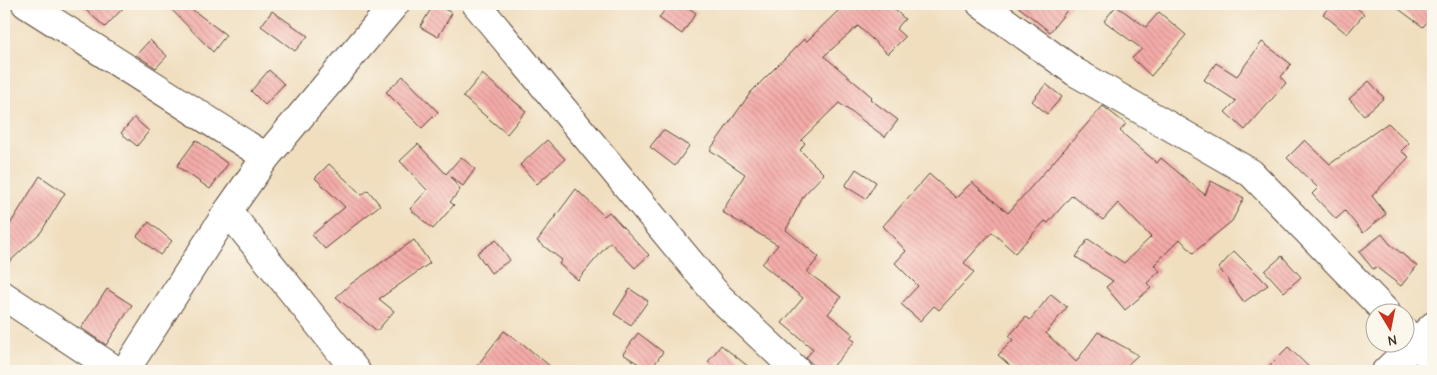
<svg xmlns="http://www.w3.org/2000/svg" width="1437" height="375" viewBox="0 0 1437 375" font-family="'Comic Neue',sans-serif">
  <defs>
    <pattern id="building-back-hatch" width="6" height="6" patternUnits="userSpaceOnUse" patternTransform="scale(1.25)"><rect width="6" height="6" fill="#f5aca9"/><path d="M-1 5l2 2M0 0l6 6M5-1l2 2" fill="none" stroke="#c88c89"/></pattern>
  </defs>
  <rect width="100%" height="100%" fill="#fbf7ec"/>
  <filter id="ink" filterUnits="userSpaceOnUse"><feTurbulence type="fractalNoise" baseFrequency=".02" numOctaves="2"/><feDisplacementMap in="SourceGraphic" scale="10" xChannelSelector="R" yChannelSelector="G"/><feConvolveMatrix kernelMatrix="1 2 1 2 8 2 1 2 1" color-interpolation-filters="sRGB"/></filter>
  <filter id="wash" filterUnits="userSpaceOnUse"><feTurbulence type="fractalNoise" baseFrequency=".0096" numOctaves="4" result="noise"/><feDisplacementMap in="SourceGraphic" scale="20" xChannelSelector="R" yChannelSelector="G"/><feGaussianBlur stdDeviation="1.12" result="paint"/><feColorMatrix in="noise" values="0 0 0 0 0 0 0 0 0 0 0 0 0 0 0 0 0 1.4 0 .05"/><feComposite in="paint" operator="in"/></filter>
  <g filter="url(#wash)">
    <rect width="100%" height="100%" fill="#f0debf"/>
    <g id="blocks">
      <g fill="url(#building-back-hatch)">
        <polygon points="79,4 127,4 105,27"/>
        <polygon points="166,4 185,4 226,35 213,52"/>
        <polygon points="434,4 452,13 438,37 420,27"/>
        <polygon points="669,4 683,4 696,13 682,34 659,18"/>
        <polygon points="845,4 888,4 905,19 896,29 905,37 888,54 858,26 824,56 872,97 870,99 898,120 885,137 839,103 801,140 805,143 800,150 824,174 804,195 786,230 819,257 807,272 841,297 828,314 853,334 850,338 855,341 829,371 820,371 806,358 813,349 782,323 803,298 762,264 778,245 722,212 745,174 710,150 751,92 804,39 807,41"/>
        <polygon points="1015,4 1072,4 1050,32"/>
        <polygon points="1332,4 1352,4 1364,14 1347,34 1323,14"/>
        <polygon points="1392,4 1433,4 1433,14 1423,27"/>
        <polygon points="1116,6 1146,27 1159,12 1186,35 1151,76 1132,58 1142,49 1104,21"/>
        <polygon points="272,11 308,36 295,51 261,26"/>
        <polygon points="150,40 167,56 156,68 136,55"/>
        <polygon points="1262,42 1291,64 1281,77 1286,83 1245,130 1225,112 1236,101 1204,80 1216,63 1237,76"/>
        <polygon points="269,70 284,84 265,105 251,91"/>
        <polygon points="482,74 526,111 507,134 463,97"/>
        <polygon points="403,76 438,112 422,128 386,92"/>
        <polygon points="1369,81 1384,98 1364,115 1349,99"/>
        <polygon points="1046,84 1062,97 1047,114 1032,101"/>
        <polygon points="1103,106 1126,124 1120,131 1157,163 1161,158 1205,195 1211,181 1244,198 1232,221 1193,253 1180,239 1154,265 1160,271 1147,283 1151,288 1125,310 1106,287 1113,281 1076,257 1088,239 1124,263 1151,237 1118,203 1103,220 1072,195 1048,223 1045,221 1015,253 992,232 964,263 974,272 939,310 934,306 920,321 901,304 918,286 895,263 906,251 883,226 929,174 956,198 972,182 1008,213"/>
        <polygon points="134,118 149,131 137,146 121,133"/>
        <polygon points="1388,123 1409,143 1401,151 1409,157 1372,196 1386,214 1363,233 1345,211 1336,219 1312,194 1318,188 1287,158 1305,140 1330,164"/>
        <polygon points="663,130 689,146 675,166 650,147"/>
        <polygon points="196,140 228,164 210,189 177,166"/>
        <polygon points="547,140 565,159 537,184 520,165"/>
        <polygon points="418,144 446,174 461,157 475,169 463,186 451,177 460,190 450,202 454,205 433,229 410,209 427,190 400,161"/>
        <polygon points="329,164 362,195 368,190 380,205 325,249 312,235 345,207 315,178"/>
        <polygon points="856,169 876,182 866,199 845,186"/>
        <polygon points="40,176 65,193 41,232 4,267 4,234"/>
        <polygon points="576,189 604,216 609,212 649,255 635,268 610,242 578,280 559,264 562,260 537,241"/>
        <polygon points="149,222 172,241 160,255 137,236"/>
        <polygon points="1382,234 1390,244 1417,266 1401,286 1376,267 1373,269 1359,252"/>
        <polygon points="414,240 430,263 379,299 394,311 377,331 336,297 352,283"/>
        <polygon points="496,240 510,260 491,273 477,253"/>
        <polygon points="1234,251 1268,285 1244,302 1219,268"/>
        <polygon points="1282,256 1301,277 1284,292 1265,271"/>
        <polygon points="107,289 132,305 106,345 81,328"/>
        <polygon points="630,289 648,301 631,325 614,314"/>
        <polygon points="1051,294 1067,307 1046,333 1076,362 1098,332 1138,355 1121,371 1016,371 998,355 1013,340 1009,336 1026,317 1030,320"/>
        <polygon points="504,331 523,344 556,371 473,371"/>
        <polygon points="638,333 663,352 650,371 623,354"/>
        <polygon points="721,345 754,371 720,371 708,362"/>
        <polygon points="1288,347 1313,371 1264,371"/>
      </g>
    </g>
  </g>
  <g filter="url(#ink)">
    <use href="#blocks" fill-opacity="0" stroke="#564536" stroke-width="1"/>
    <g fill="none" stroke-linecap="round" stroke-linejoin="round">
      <defs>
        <g id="minor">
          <polyline points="26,4 266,157"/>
          <polyline points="476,4 718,296 797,371"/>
          <polyline points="981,4 1075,72 1251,173 1386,312"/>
          <polyline points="228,211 356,371"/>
          <polyline points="4,296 117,371"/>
          <polyline points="1404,331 1433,361"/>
          <polyline points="125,371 228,211 266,157 395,4"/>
          <polyline points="1386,371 1433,326"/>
        </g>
      </defs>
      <use href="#minor" stroke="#564536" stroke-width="30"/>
      <use href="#minor" stroke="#fff" stroke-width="28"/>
    </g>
  </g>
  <rect width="1437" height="375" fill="none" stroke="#fbf7ec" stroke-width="20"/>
  <g transform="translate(1390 328) rotate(170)"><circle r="24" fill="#fbf7ec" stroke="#aea59a"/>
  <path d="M0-4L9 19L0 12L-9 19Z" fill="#c8321e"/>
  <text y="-8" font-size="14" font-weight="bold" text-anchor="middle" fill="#3b2a1e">N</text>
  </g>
</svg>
